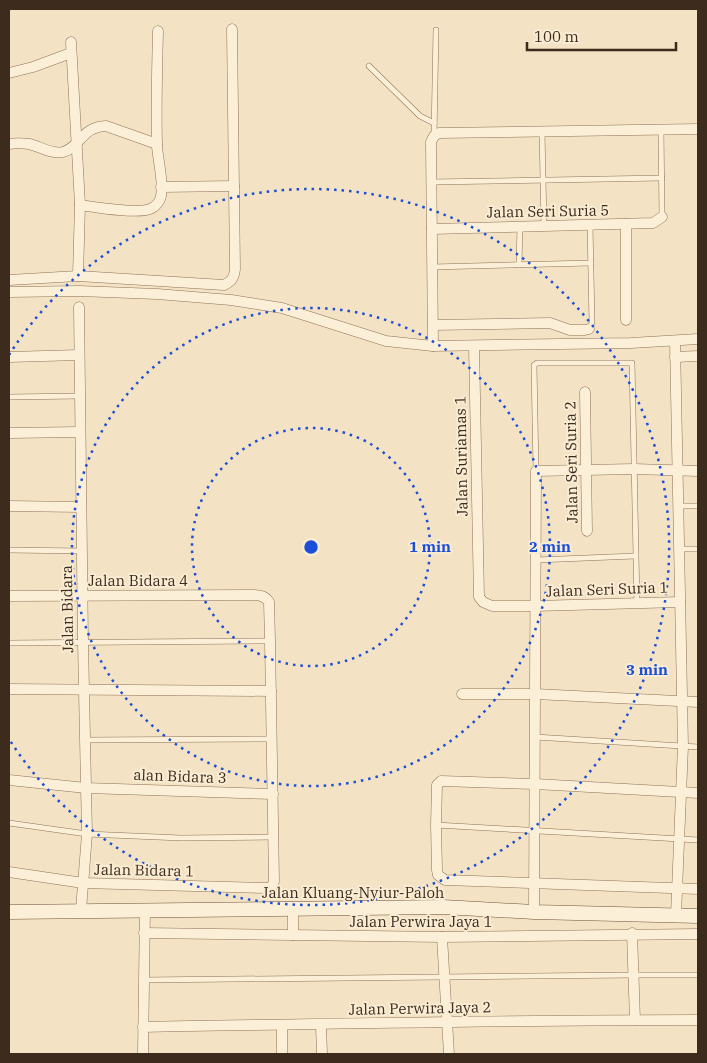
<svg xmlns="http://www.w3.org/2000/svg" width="707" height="1063" viewBox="0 0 707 1063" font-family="'IBM Plex Serif',serif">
  <rect width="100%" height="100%" fill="#f3e2c3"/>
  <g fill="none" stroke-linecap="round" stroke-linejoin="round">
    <defs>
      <g id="lane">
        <polyline points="369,66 420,116 434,123"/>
        <polyline points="661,130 662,217"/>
        <polyline points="542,132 544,226"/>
        <polyline points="434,136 436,30"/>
        <polyline points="431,182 662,178"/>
        <polyline points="519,265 520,226"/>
        <polyline points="432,267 591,263"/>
        <polyline points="589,329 592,323 590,225"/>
        <polyline points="9,397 80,396"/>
        <polyline points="536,471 534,365 537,363 632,363 637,603"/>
        <polyline points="679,506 698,506"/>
        <polyline points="679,549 698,549"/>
        <polyline points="9,550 82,551"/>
        <polyline points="536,560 635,556"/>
        <polyline points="9,643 270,641"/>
        <polyline points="535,737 698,747"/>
        <polyline points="85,740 272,739"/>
        <polyline points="9,823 87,834 181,838 273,837"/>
        <polyline points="436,825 698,840"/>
        <polyline points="144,980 633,975 698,975"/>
      </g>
      <g id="street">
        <polyline points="71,42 80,205 78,276"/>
        <polyline points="9,73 33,67 71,53"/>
        <path d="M9,144c6,-1 13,-1 20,0 10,2 24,11 34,8 18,-5 18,-25 43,-26l51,18"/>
        <polyline points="161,187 234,186"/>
        <path d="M80,205c14,2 61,10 72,3 4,-2 8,-7 9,-12 3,-13 -3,-35 -4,-50 -1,-38 0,-77 1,-115"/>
        <polyline points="626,224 626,320"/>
        <polyline points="432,229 653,223 662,217"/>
        <path d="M9,280l69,-4 146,9c8,-4 10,-7 11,-16l-3,-240"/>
        <polyline points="9,292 79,291 157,294 231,300 282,308 386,341 433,346 631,343 698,339"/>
        <polyline points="79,307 83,642 87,834 81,910"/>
        <polyline points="433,325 550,323 570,330 585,330 589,329"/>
        <polyline points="675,341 683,746 676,915"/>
        <polyline points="433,346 431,142 434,136 439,133 698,129"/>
        <polyline points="474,346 479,597 483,602 492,606 535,606 680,602"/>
        <polyline points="9,357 79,355"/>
        <polyline points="675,357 698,356"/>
        <polyline points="585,392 587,531"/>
        <polyline points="9,433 80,432"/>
        <polyline points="9,506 81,507"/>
        <path d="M9,596l244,-1c7,0 12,1 16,7l1,39 4,240 -2,6 -5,1 -184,-5 -74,-11"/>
        <polyline points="9,689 271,691"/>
        <polyline points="462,694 535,694 698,702"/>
        <polyline points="9,780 86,788 273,794"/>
        <polyline points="698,793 535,784 441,781 437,785 436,825 437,870 438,875 445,880 698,889"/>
        <polyline points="293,909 293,935"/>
        <polyline points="534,912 536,471 634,469 698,471"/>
        <polyline points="144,933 442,937 698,934"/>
        <polyline points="632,933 635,1020"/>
        <polyline points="442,937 449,1054"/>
        <polyline points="282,1025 282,1054"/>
        <polyline points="321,1025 322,1054"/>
        <path d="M143,1027c185,-3 370,-7 555,-7"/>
        <polyline points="143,1054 145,909"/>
      </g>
      <polyline id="secondary" points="9,912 443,907 534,912 698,916"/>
    </defs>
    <use href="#lane" stroke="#8f7257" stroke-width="6"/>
    <use href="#street" stroke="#8f7257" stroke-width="11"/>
    <use href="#secondary" stroke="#71533a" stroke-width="15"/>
    <use href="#lane" stroke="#fcefd7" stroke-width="5"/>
    <use href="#street" stroke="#fcefd7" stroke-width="10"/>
    <use href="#secondary" stroke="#fcefd7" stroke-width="14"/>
  </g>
  <g fill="none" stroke="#1d4ed8" stroke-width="2.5" stroke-dasharray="2.5 5">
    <circle cx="311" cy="547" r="119"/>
    <circle cx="311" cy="547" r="239"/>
    <path d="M9 355A358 358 0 1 1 9 739"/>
  </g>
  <g text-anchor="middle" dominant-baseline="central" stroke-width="4" stroke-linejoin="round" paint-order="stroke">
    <g font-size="15" fill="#3d2b1d" stroke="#f9ecd3">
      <text transform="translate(548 211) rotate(-1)">Jalan Seri Suria 5</text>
      <text transform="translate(461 456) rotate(-91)">Jalan Suriamas 1</text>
      <text transform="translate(571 462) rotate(-91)">Jalan Seri Suria 2</text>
      <text x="138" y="580">Jalan Bidara 4</text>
      <text transform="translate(607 589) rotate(-2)">Jalan Seri Suria 1</text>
      <text transform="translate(67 609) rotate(-91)">Jalan Bidara</text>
      <text transform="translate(180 776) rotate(2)">alan Bidara 3</text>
      <text transform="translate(144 870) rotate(1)">Jalan Bidara 1</text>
      <text x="353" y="892">Jalan Kluang-Nyiur-Paloh</text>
      <text x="421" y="921">Jalan Perwira Jaya 1</text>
      <text transform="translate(420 1008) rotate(-1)">Jalan Perwira Jaya 2</text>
    </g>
  </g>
  <circle cx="311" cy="547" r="8" fill="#1d4ed8" stroke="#f9ecd3" stroke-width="2.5"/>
  <g font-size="15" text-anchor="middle" font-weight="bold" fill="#1d4ed8" stroke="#f9ecd3" stroke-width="4" stroke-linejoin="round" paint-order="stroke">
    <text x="430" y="552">1 min</text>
    <text x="550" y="552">2 min</text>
    <text x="647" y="675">3 min</text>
  </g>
  <rect width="707" height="1063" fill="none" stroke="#3d2b1d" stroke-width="20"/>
  <path d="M527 42v8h149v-8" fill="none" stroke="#3d2b1d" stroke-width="2.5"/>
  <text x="534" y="42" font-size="15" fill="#3d2b1d" stroke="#f9ecd3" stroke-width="4" paint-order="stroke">100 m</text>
</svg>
